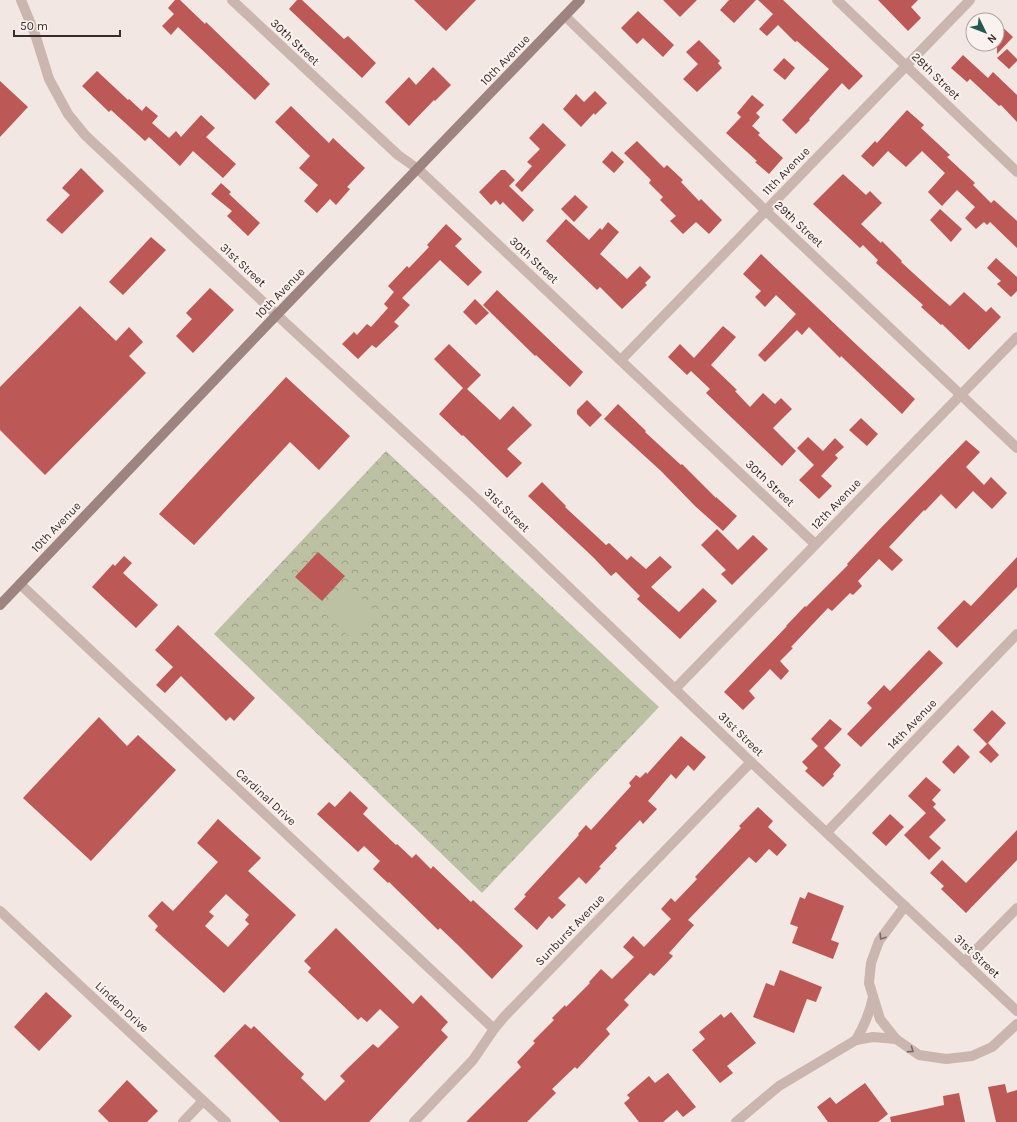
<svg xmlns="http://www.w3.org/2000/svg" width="1017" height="1122" viewBox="0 0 1017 1122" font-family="Karla,sans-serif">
  <defs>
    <pattern id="park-crowns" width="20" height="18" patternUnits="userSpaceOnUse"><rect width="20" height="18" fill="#bdc1a3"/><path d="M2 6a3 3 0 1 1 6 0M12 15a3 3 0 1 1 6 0" fill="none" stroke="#9b9d85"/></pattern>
  </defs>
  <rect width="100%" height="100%" fill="#f2e7e2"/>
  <polygon fill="url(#park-crowns)" points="386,451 659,707 482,893 214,634"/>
  <polygon fill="#bdc1a3" points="349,586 376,612 351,638 323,612"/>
  <g fill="#bc5856" fill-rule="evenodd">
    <polygon points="175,0 180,0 205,24 206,22 270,84 255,100 178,27 171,35 162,26 174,14 168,8"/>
    <polygon points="297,0 302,0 344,39 348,36 376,63 362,78 289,9"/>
    <polygon points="414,0 476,0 446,31"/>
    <polygon points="663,0 697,0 680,17"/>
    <polygon points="729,0 756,0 734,23 720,10"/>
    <polygon points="758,0 783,0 863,76 849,90 842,83 809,119 810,120 796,134 782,120 829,69 797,41 795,42 778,25 767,36 759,29 773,14"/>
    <polygon points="878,0 918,0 911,7 921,18 908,31"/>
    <polygon points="638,11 674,45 663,57 643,38 637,44 621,28"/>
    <polygon points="997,22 1013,37 997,54"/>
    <polygon points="699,40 720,61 718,63 722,68 697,92 683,79 698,64 686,52"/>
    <polygon points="1007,49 1017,59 1017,61 1009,69 997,58"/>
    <polygon points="963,55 988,78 993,72 1017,95 1017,122 1001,105 999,106 970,79 967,82 951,68"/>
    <polygon points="784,58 795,68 785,80 773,70"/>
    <polygon points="433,67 451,85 435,101 434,100 409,126 385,102 409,77 416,85"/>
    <polygon points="97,71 128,100 129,99 142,111 146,106 158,116 152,123 169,138 176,131 181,137 201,115 215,128 206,137 236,164 223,178 193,151 180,166 149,137 145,141 111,110 109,112 82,86"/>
    <polygon points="0,81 28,107 0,137"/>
    <polygon points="595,91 607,103 595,115 594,113 581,127 563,109 576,94 584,102"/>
    <polygon points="752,95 764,105 756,113 760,117 752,126 760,133 758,135 783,158 769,174 755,162 757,161 726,133 741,117 737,113"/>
    <polygon points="291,106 329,143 333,138 365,168 347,187 350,189 336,205 330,199 317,213 304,201 318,185 299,168 310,156 275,122"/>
    <polygon points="907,110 924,125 921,128 950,155 947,157 975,183 973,185 991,203 994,200 1017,221 1017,248 990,222 987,225 984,222 976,229 965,218 975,207 957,190 942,206 928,192 945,173 922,151 906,167 888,151 873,167 861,156 875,141 877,143"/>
    <polygon points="543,123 566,145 522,192 515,185 532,166 527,162 540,149 529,138"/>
    <polygon points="637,141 664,168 667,165 683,180 681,182 699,201 701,199 722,220 709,234 696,222 683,234 670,221 676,216 660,200 663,197 649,183 651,180 624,153"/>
    <polygon points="612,151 624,162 614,173 602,162"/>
    <polygon points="81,168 104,191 62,234 46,220 70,195 62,188"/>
    <polygon points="501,170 505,170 515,180 509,186 534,210 523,222 503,202 500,205 496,200 491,205 479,192"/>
    <polygon points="843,174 866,195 870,191 882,203 861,224 881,243 882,241 902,261 901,262 935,293 950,306 964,292 986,312 991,307 1001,317 969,350 942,324 941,325 921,307 923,305 876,263 878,260 863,245 860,248 813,204"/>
    <polygon points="221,183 231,192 229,194 260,223 248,236 227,216 232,211 211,194"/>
    <polygon points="575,195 588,207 574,222 561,209"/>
    <polygon points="940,209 962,229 951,242 930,220"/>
    <polygon points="566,219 589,240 600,228 602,230 608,222 619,232 600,254 627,279 640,266 651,277 645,283 647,285 622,309 600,287 597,290 546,241"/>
    <polygon points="446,224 462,239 455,246 482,272 468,286 440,260 402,298 410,305 394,322 399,326 376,348 372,345 358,359 342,344 354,332 357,335 367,324 371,327 388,308 384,304 394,292 388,286 407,266 409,268 429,247 427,245"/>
    <polygon points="151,237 166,250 123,295 109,282"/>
    <polygon points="761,254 860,348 915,399 902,414 841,356 840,358 809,327 802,335 797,330 765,362 758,355 796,314 776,295 765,307 755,297 761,291 743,274"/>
    <polygon points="996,258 1017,277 1017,291 1011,297 997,284 1001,281 987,268"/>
    <polygon points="210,288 234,310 193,353 176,336 192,319 186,313"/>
    <polygon points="497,290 583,372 570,387 536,355 535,356 483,305"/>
    <polygon points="475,299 489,313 476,325 463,312"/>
    <polygon points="80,306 116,341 129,327 143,342 129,356 146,373 45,475 0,430 0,387"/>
    <polygon points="723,326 736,337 711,365 737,390 735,391 750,407 763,393 775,404 781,398 792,409 773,428 796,451 782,466 706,393 710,389 691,371 687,375 668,357 680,344 694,358"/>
    <polygon points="449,344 481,375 467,389 500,420 513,406 532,425 507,449 522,463 507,478 463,435 462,436 439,414 463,388 434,359"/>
    <polygon points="286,377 350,436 319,470 290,442 194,545 159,514"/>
    <polygon points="587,400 602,415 590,427 577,414 577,410"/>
    <polygon points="618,404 646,431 645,432 681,465 682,464 716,498 716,497 737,516 723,531 695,506 661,471 604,419"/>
    <polygon points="861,418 878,434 867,446 849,430"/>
    <polygon points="808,437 823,451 835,438 844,447 835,455 838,458 821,476 832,486 819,499 799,480 814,465 797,448"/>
    <polygon points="966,440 980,452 966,467 984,485 991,477 1007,493 992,509 973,491 956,509 941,494 925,511 924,510 889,547 903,560 892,571 879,559 858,581 862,586 853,595 850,593 832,611 828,608 791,647 793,648 780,661 789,671 781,680 770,669 749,691 755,698 743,710 724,692 787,626 786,626 805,606 806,607 848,565 847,564 878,531"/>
    <polygon points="542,482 566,506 565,507 606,545 609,543 627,560 631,556 646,569 660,556 672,567 651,587 679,612 703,588 717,601 680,639 637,599 640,596 616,572 611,576 594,558 528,496"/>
    <polygon points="717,529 738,550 753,535 768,549 732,585 721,574 726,570 701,545"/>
    <polygon points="318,552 345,576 322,601 295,577"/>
    <polygon points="124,556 132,563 123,573 158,605 136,628 92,587 113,564 115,566"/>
    <polygon points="1017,557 1017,587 957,648 937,628 964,600 971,606"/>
    <polygon points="178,625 255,698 234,721 230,717 226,721 181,676 165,693 156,685 173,667 155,650"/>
    <polygon points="929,650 943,663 861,747 847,734 872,708 867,703 884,685 890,691"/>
    <polygon points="992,710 1006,723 987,744 973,730"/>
    <polygon points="99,717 127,746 138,735 176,770 91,861 23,798"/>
    <polygon points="830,719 842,729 824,748 841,765 833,774 834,776 823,787 805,771 808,768 802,762 818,746 811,739"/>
    <polygon points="681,736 706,757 694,771 688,765 676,779 671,774 648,801 657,809 643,824 640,820 615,846 617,848 599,867 601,868 586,884 579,877 558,898 566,905 552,919 549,916 537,930 514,909 526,896 524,895 579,835 578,834 586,825 591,830 631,786 629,783 636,775 640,778 646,772 647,774"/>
    <polygon points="988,743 999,755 991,763 979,752"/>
    <polygon points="958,745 970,757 954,774 942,762"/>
    <polygon points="926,777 941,790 932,800 936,804 933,807 946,820 929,837 941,848 929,860 904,835 926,813 908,796"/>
    <polygon points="350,791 368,808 363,814 396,845 397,844 412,858 416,854 431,869 433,866 471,902 473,900 523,946 492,979 459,946 440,928 438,930 389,882 388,883 373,869 380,861 364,846 358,852 317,814 329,802 335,807"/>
    <polygon points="758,807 773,821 768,827 787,845 777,856 769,849 756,863 749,857 688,920 694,925 669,953 673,956 654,976 650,973 624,1000 629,1005 606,1029 610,1034 577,1069 575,1067 552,1089 556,1093 527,1122 466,1122 521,1067 517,1062 535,1043 533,1041 554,1020 552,1018 565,1005 566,1007 590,983 589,982 601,969 612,979 634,957 623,947 633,936 644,947 671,919 661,909 671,898 675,902 697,879 695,877 741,828 739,826"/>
    <polygon points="890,814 904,827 886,846 872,833"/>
    <path d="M218,819l43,39 -13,13 48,44 -72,78 -69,-63 3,-4 -10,-10 14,-15 11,10 45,-49 -21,-19zM226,894l23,21 -4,5 4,4 -21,23 -23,-21 9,-10 -5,-4z"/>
    <polygon points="1017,830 1017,860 966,913 941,889 944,886 930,873 942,860 966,883"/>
    <polygon points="808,892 844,906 831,940 839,943 833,959 792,943 798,927 790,924 800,897 805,899"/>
    <polygon points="336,928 413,1004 421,995 448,1022 441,1030 448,1037 369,1122 280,1122 214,1056 245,1024 251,1029 254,1026 289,1060 304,1074 301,1078 325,1101 345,1081 340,1076 349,1067 373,1044 378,1048 399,1027 380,1009 367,1022 361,1017 358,1020 308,972 311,968 304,961"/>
    <polygon points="780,970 822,987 816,1002 807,999 794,1033 753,1017 766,983 774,986"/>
    <polygon points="46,992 72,1016 39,1051 14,1027"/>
    <polygon points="731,1012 756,1043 727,1066 733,1073 720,1083 692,1050 705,1039 699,1032 721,1014 724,1018"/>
    <polygon points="668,1073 696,1107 683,1117 677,1110 663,1122 639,1122 624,1103 630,1098 627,1095 649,1076 655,1083"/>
    <polygon points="127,1080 158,1111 147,1122 109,1122 98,1111"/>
    <polygon points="865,1083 888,1114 878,1122 828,1122 817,1107 830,1097 836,1104"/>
    <polygon points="1005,1084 1007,1093 1017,1090 1017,1122 996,1122 988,1087"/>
    <polygon points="959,1093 965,1122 891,1122 890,1117 944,1105 943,1096"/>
  </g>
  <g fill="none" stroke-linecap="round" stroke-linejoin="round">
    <g stroke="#cab5af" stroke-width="10">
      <polyline points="21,0 35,34 49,79 68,114 85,135 292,329 478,500 751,762 1017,1011"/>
      <polyline points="232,0 398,155 418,169 815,544"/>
      <polyline points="837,0 1017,172"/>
      <polyline points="565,16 766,211 1017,448"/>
      <polyline points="621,360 970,0"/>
      <polyline points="20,584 494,1029"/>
      <polyline points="675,689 1017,337"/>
      <polyline points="827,832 1017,634"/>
      <polyline points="905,906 879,941 871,963 869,983 880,1019 896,1039 919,1055 946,1059 972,1056 992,1047 1017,1024"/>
      <polyline points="0,911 226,1122"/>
      <polyline points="964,962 1017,908"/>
      <path d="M856,1040c8,-14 14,-27 17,-43"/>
      <polyline points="183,1122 203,1101"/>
      <polyline points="414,1122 473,1060 494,1029 504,1017 751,762"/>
      <polyline points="736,1122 779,1086 856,1040 873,1037 896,1039"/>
    </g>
    <polyline stroke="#9d8480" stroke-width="10" points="0,605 265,327 580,0"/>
  </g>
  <defs><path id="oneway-chevron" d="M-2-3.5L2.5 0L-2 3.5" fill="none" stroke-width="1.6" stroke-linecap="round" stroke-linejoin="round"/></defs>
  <g stroke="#7a6a67">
    <use href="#oneway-chevron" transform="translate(882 937) rotate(124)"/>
    <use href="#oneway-chevron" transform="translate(911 1050) rotate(34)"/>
  </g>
  <g text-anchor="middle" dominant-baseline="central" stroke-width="4" stroke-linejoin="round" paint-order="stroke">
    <g font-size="12" fill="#392d2c" stroke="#faf2ef">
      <text transform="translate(295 42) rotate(43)">30th Street</text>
      <text transform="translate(505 60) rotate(-46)">10th Avenue</text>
      <text transform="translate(936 76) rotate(44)">28th Street</text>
      <text transform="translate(786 171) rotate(-46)">11th Avenue</text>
      <text transform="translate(799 224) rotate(43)">29th Street</text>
      <text transform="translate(534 260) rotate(43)">30th Street</text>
      <text transform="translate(243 265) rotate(43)">31st Street</text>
      <text transform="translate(280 293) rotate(-46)">10th Avenue</text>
      <text transform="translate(770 483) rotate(43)">30th Street</text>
      <text transform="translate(836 504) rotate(-46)">12th Avenue</text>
      <text transform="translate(507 510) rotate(44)">31st Street</text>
      <text transform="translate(56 527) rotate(-46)">10th Avenue</text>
      <text transform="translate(912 724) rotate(-46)">14th Avenue</text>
      <text transform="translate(741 734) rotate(44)">31st Street</text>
      <text transform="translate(266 797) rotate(43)">Cardinal Drive</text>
      <text transform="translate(570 930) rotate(-46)">Sunburst Avenue</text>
      <text transform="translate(977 956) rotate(43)">31st Street</text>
      <text transform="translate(122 1007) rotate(43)">Linden Drive</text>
    </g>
  </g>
  <g transform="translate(985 32) rotate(133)"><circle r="19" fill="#faf2ef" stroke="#ada3a1"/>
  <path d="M0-3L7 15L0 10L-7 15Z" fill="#255850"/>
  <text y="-6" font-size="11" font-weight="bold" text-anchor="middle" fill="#392d2c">N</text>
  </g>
  <path d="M14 30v6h106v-6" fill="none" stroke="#392d2c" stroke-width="2"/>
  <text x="20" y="30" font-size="12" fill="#392d2c" stroke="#faf2ef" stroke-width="3" paint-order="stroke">50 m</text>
</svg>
